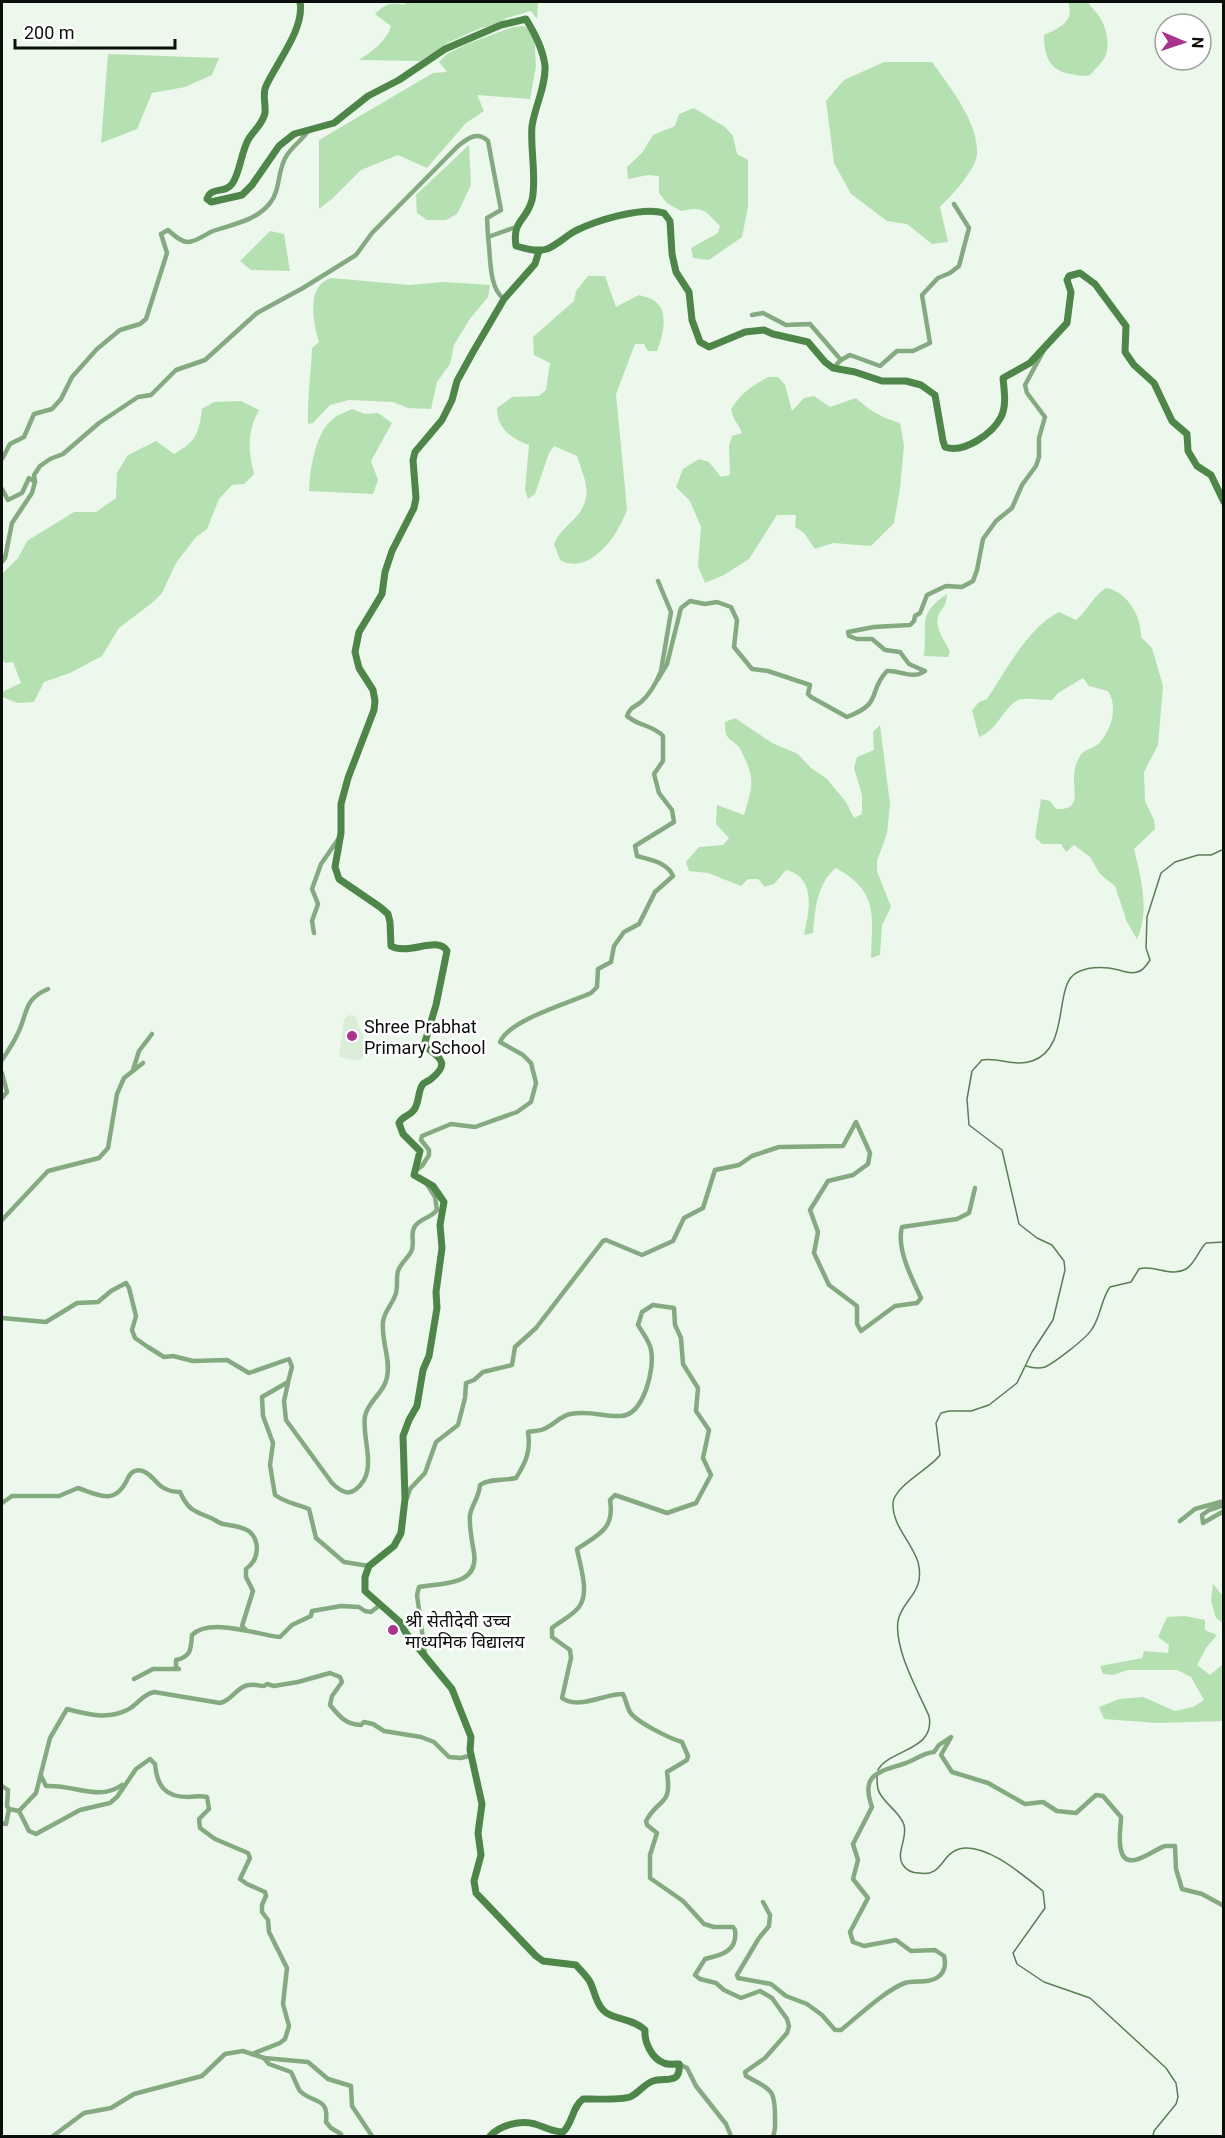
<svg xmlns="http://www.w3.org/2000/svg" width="1225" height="2138" viewBox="0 0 1225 2138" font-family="Roboto,'Noto Sans Devanagari',sans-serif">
  <rect width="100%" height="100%" fill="#ecf8eb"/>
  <polygon fill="#dbecd9" points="349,1015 355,1016 369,1052 358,1061 339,1057 344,1020"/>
  <g fill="#b5e0b1">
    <path d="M404,2h134l-1,17 -6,-8 -25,7 -7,6 -18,4 -32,14 -29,19 -61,-1c12,-8 28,-19 32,-34l-16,-12c10,-10 16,-12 30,-9z"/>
    <path d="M1068,2h20c2,5 8,9 11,14 7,10 12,30 6,41 -3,6 -10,12 -15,18 -6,2 -12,0 -19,-1 -22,-3 -27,-19 -27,-39 16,-7 31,-14 24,-33z"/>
    <polygon points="524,26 534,32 536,66 530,99 477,95 484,111 466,123 427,168 398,155 361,170 333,198 319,209 319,140 433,73 447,72 439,62 447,54 467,44 513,27"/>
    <polygon points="108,54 219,58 212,75 185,87 152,93 137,129 101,143"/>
    <path d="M884,62h48c17,24 47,61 45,92 -2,17 -25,41 -37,53l8,35 -16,2 -25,-20 -20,-3 -36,-27 -17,-31 -8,-62 18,-21z"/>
    <path d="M694,108l31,19 8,9 4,18 11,6v47l-6,30 -33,23 -16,-2 -2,-10 27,-15 2,-7c-16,-16 -16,-20 -39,-15l-14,-8 -8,-10v-17l-11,-1 -20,4 -1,-12 15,-14 11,-18 22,-9 4,-12z"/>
    <polygon points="469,145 471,185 457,214 446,220 427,220 417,213 416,195"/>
    <polygon points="270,231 284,234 290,271 251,270 240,261"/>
    <path d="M588,276h17l11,31 23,-12c6,2 14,3 18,8 12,10 5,36 0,48h-9l-4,-7h-9l-19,50 11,115c-7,24 -37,68 -67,51l-6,-16c4,-10 11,-16 18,-23 23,-22 14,-38 5,-65l-23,-10 -5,7 -14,41 -7,5 -3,-9 4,-45c-18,-7 -32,-16 -32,-37l15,-11 27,-1 7,-6 4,-27 -16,-8 -1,-18 41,-36 2,-10z"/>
    <path d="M331,278l79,7 34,-3 46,3 -2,12 -19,23 -15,25 -4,19 -13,18 -6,27 -23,-1 -15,-6 -44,-2 -19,5 -17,18 -5,1c-1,-26 3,-50 4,-76l7,-6c-6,-20 -13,-57 12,-64z"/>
    <path d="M768,377h10l7,8 7,26 12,-13 10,-2 16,11 26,-9c14,13 26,20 44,25l4,23 -4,42 -6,35 -23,23 -38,-3 -18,6 -11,-16 -9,-6 1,-12h-19l-28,44 -25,16 -19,8 -7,-17 3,-39 -11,-26 -14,-14 7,-18 16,-10 10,3 12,15 9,-2 -1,-29 3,-10 10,-3c-3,-9 -10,-14 -11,-24 9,-15 22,-24 37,-32z"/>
    <path d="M241,401l18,9c-12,22 -11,40 -5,64l-10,10 -12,1 -13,14 -12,30 -11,8 -20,26 -14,30 -9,9 -34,26 -17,28 -32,17 -26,9 -10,20 -16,1 -16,-6v-5l19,-9 -8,-21 -8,1 -3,-4v-85l16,-16 9,-17 47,-29h22l20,-14 1,-25 11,-18 28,-14 18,13c22,-12 25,-21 28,-45l12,-7z"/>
    <path d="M352,409l13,5 13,-1 14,10 -21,38 7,19 -5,14 -64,-3c1,-22 6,-59 25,-73 5,-4 13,-6 18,-9z"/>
    <path d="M1106,588c21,3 36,29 35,49l11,11 11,38 -5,59 -14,27 1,29 9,19 1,9 -21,20c7,29 16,62 3,90l-10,-17 -12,-36 -15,-12 -10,-17 -16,-12 -8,7 -5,-8h-19l-7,-7 6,-38 9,2 6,8c26,1 17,-16 18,-33 0,-5 2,-13 5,-18 4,-10 15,-8 21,-16 12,-14 18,-35 8,-51l-19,-5 -6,-8 -25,15 -6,7c-9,0 -20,-2 -30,-1 -17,3 -23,31 -43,38l-7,-27 7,-8 8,-3c19,-28 41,-72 72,-87l17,8c12,-10 18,-25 30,-32z"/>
    <path d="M947,594c-1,16 -6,13 -9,23 -3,11 7,25 12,34l-2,6 -24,-1c4,-33 -8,-41 23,-62z"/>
    <path d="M735,718l37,25 26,11 13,14 16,11 19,23 8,16 8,-4v-19l-8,-27 3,-11 17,-7 -1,-18 7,-7 10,79 -3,29 -10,28v10l14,36 -9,18 -2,30 -9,3c1,-44 8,-66 -35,-90 -19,15 -21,42 -23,65l-9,2c5,-23 13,-58 -18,-65l-12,14 -9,3 -7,-8h-10l-7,7 -33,-13 -19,-2 -3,-9 13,-15 24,-2 6,-7 -13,-14 1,-19 27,10c7,-24 12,-35 0,-58 -2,-4 -4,-10 -7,-12 -11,-9 -12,-8 -12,-23z"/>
    <polygon points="1213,1584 1223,1596 1223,1623 1216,1618 1211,1601"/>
    <polygon points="1185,1616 1205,1620 1205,1630 1217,1635 1206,1648 1197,1665 1210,1675 1223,1664 1223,1721 1158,1723 1104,1719 1099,1707 1119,1699 1143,1697 1175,1711 1193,1707 1204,1700 1191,1677 1177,1670 1128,1670 1113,1675 1103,1674 1100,1666 1142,1658 1144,1651 1168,1653 1169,1645 1158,1637 1167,1617"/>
  </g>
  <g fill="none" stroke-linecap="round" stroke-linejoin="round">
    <g stroke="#597e55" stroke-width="1.5">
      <path d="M1026,1366c6,2 13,3 19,1 9,-4 42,-29 47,-38 9,-13 9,-30 18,-42l21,-5 8,-13c15,-5 32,9 47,0 9,-5 12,-18 20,-26l18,-1"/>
      <path d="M878,1770c11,-21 58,-19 51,-54 -11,-25 -35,-67 -31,-95 4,-22 28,-28 20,-59 -6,-20 -26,-36 -25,-59 1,-17 37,-34 47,-48l-4,-32 5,-10 8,-2h22l18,-6 28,-22 15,-31 21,-32 12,-50 -1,-9 -12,-16 -15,-7 -18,-14 -17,-74 -33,-25 -2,-26 5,-28 10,-11c17,-3 32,7 50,1 40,-13 20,-78 46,-89 13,-6 28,-5 41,-2 6,2 12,4 18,2 6,-1 10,-7 13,-12l-4,-12 1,-31 14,-44 14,-11 23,-7h13l13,-6"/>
      <path d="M877,1775c0,4 0,10 1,14 3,13 22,22 26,36 4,13 -9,29 -1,40 4,6 10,8 16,8 24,4 22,-19 40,-24 27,-7 65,27 84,42l2,17 -32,45 4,11 27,18 46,16 76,70 10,15 2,14 -2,7 -22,27 -1,5"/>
    </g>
    <g stroke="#85aa81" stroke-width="4.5">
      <path d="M488,237c3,19 0,50 16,62"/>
      <polyline points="752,315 763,313 786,325 810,324 841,360"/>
      <polyline points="833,368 841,360 850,355 880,366 897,351 913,351 930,343 922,295 938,278 950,273 959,266 969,228 954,204"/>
      <path d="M2,459l8,-15 14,-7 10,-23 18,-5 9,-10 11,-22 25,-28 23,-19 20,-6 6,-5 21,-66 -6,-19 7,-4c6,5 13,12 20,12 9,0 17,-8 25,-11 20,-7 43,-10 57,-28 11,-13 7,-34 17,-48 6,-9 15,-15 21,-24"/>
      <path d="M35,482l-1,-7 6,-9 10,-7 13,-5 36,-31 39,-26 13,-2 25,-25 29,-10 52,-47 46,-25 53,-33 16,-22 86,-87c10,-8 19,-15 30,-5l13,69 -14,8 1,19 28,-10"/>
      <polyline points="2,489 8,500 22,493 29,478 35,482 32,493 12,523 5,558 2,562"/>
      <path d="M658,679l9,-15 14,-56 9,-7 15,3 12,-2 14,5 6,13 -3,27 18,22 16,2 42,14 -2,9 3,3 36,20c37,-14 20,-25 40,-46 13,-1 25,9 38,0l-16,-7 -9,-12 -15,-2 -13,-11h-15l-8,-3 -1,-4 26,-5 36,-2 4,-4 1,-5 5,-3 7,-18 19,-9 16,1 11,-6 4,-11 6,-31 13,-18 16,-13 10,-23 14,-19 3,-9v-19l6,-21 -18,-24 -2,-8 19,-35"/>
      <polyline points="314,933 312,921 318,904 312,889 321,864 339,838"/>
      <path d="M2,1060c5,-8 11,-16 15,-25 11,-20 5,-35 31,-46"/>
      <polyline points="133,1070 139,1051 152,1034"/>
      <polyline points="2,1073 7,1092 2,1098"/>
      <path d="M415,1171l7,-5 7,-11v-5l-8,-10 1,-4 29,-12 24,3 42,-15 14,-10 5,-19 -5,-20 -8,-8 -23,-13c9,-22 69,-39 91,-49l6,-6 1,-18 13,-7 3,-16 10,-14 15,-8 16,-32 18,-16c-6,-14 -23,-16 -36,-20l-2,-10 39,-24 -2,-12 -13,-17 -5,-19 9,-13v-25c-10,-11 -25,-10 -36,-20 3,-9 8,-9 14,-14 9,-8 16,-21 20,-31l10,-59 -13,-31"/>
      <polyline points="2,1220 48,1171 99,1158 108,1148 117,1094 124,1078 143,1063"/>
      <path d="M2,1318l44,4 31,-19 21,-1 13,-11 15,-8 3,5 7,28 -4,14 3,8 13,9 16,10 9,-1 20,5 34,-1 22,13 40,-14 3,8 -4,15 -26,15 1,19 10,27 -3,22 5,30c13,9 20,8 34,14l7,29 28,24 25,4"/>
      <path d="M288,1383l-4,18 2,19 46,63c12,12 21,14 32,-3 10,-18 -2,-44 1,-64 3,-15 20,-24 22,-39 4,-18 -6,-36 -4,-55 1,-11 10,-18 13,-29 2,-7 0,-15 2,-22 3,-8 9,-12 13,-19 5,-9 -2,-17 4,-26 6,-8 16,-8 22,-16l-2,-13 -8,-13"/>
      <path d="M407,1498l3,-9 15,-16 11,-31 22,-17 7,-27 1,-15 8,-3 9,-8 29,-7 3,-18 21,-19 67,-87 3,-1 36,15 31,-14 11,-23 19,-10 12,-38 24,-5 13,-9 27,-9 64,-1 13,-24 14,31 -2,11 -15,11 -25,6 -18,29 8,22 -4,21 15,32 28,21v18l4,7 34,-25 22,-3 4,-5c-9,-19 -25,-50 -19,-71l55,-8 12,-6 6,-25"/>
      <path d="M2,1503l10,-7h47l19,-8c21,7 36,17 48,-6 2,-4 4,-10 9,-11 11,-4 20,11 27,16 6,4 11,5 18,5 8,18 14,19 31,26 4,2 8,5 12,6 9,2 20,2 27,8 11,11 8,29 -4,37v8l7,14 -11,35 4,4"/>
      <polyline points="1224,1505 1209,1510 1202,1515 1203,1523 1224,1511"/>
      <polyline points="1180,1521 1195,1509 1224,1501"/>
      <path d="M425,1654l-8,-59 2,-8c23,-4 60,-1 55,-34 -2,-13 -5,-25 -4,-38 2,-11 9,-17 10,-30 9,-7 24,-4 36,-7 10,-16 15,-27 12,-46 6,-1 14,-1 18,-4 10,-5 13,-11 24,-14 22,-4 32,3 51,2 23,-1 34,-48 30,-66 -1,-8 -9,-18 -13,-25l4,-13 11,-7 21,3 1,17 6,13 2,26 15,24 -2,23 13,19 -6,28 8,17 -15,28 -29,10 -52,-18 -5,5c5,29 -12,35 -33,49 3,17 13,43 2,58 -6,8 -18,14 -27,21v9l18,13 1,8 -9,40c17,12 41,-4 61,-4 3,6 4,13 7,18 6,10 41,27 52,30l6,14 -1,4 -20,12c5,35 -7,24 -21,49l1,4 10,8 -7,22v23l33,23 21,23 10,3h19l2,3c3,21 -13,25 -30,29l-10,16 5,4 16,4 8,7 17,8 19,-7 12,7 15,21 2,7 -2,7 -22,25 -20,14 1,4c24,14 29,11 29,41 0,7 1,13 -2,19"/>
      <path d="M134,1679l19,-10h26l-3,-2v-7c15,-3 15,-11 16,-25 18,-18 66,0 88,2l12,-12 19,-9 1,-5 29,-5 18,1 6,4 6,1 9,-7"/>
      <path d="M950,1739l-9,16 11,17 36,11 37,21 18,-2 14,9 19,2 20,-18 7,1 18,21c0,10 -3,23 0,33 5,24 33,-1 44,-4 3,0 7,0 10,0l1,23 6,20 20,5 22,12"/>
      <path d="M41,1776l5,10c28,-2 52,16 76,-1"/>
      <polyline points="2,1786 8,1790 7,1806 9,1809 6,1824 2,1823"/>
      <path d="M9,1809l10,2 17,-18 14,-55 17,-29c19,5 41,11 60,1 11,-5 14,-15 27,-18l66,11c12,-2 17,-17 29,-18 5,-1 10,1 15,1l3,-2 7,2 24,-4 32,-9 10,4 2,5 -10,14 -2,9c10,12 15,19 31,20l3,-3 9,2 11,7 37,6 13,5 15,15 12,1 11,-3"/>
      <path d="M19,1811l10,20 7,3 44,-24 30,-7 7,-6 19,-28 14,-10 5,5c2,21 9,33 33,33 7,0 11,-2 19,0l2,12 -10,10 1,9 15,11 33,14 2,5 -10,21 7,5 18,8 1,4 -4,9v7l6,8 1,12 18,36 -4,36 6,22 -4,13 -5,4 -28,11"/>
      <path d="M763,1902l7,13 -1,11 -10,12 -22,37 1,3 33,6 15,12 21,8 15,11 13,15h6c16,-13 46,-41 64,-47 10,-3 24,1 33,-6 7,-5 8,-13 6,-21l-9,-6 -24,1 -15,-11 -32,6 -11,-4 -3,-10 18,-34 -15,-19 5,-19 -5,-16 19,-37c-12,-33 7,-35 31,-43 11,-3 19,-11 31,-12l5,-7 12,-8"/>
      <path d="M264,2058l5,6 22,8c3,6 6,14 9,19 13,13 29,5 26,31l5,6 10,6v2"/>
      <polyline points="679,2064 687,2068 696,2086 726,2124 731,2136"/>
      <polyline points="53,2136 84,2113 111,2108 134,2094 202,2076 225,2054 243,2051 264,2058 308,2062 328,2079 351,2086 352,2106 372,2136"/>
    </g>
    <g stroke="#4e8549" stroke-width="7">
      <path d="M300,2c5,26 -23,60 -34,84 -4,8 0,18 -1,27 -2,11 -12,18 -17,27 -7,13 -8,33 -16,44 -7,10 -21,2 -25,15l4,3 31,-7 10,-10 27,-39 15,-12 40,-11 34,-27 31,-16 46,-31 56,-24 25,-6c9,15 17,30 19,47 1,20 -10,40 -13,60 -2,23 5,52 0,74 -6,22 -20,20 -16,46 10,3 21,6 31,3 10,-4 19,-13 28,-18 20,-10 67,-25 89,-18l6,8 2,33 4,18 13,20 3,28 8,22 9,5 36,-15 19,-2 9,4 35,8 17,20 8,6 22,4 27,9h24l15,4 14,10 8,46 2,6c19,7 48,-14 56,-30 6,-12 3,-27 2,-39l27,-15 37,-40 4,-31 -4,-12 2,-4 11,-3 15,11 31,42 -1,26 9,13 20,18 18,38 15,13 1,17 9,15 14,9 13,27"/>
      <path d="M490,2136c10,-11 30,-16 45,-12 10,3 17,8 28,8 10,-9 9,-25 20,-33 11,0 38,1 47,-2 8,-3 14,-13 23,-16 13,-4 28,4 26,-17 -4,0 -11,1 -15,-1 -12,-4 -20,-21 -19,-33 -14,-13 -33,-10 -42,-20 -7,-7 -8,-17 -12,-26 -3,-7 -10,-13 -15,-19l-33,-4 -7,-5 -60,-63 -2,-12 7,-26 -3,-22 4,-29 -12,-54 1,-13 -19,-48 -46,-56 -6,-11 -35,-31v-14l4,-11 25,-20 7,-13 4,-34 -2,-63 6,-16 8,-14 6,-36 6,-14 8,-48 -1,-16 6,-44 -2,-23 4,-23 -11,-16 -19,-11 6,-24 -17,-17 -4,-11c3,-7 9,-6 14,-12 7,-7 4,-20 10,-27 2,-2 6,-3 8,-5 19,-15 10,-21 -5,-32l-1,-5 11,-37 11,-54c-9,-16 -39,5 -56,-5l-1,-24 -2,-8 -8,-7 -41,-28 -4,-12 6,-34v-29l7,-26 26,-68 1,-9 -2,-11 -14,-22 -4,-16 4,-20 23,-38 3,-22 7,-21 22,-43 2,-10 -3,-38 2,-8 27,-32 10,-20 5,-19 16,-29 31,-53 31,-35 4,-13"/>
    </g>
  </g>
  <g fill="#a8348e" stroke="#fff" stroke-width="2">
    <circle cx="352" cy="1036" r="6"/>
    <circle cx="393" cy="1630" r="6"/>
  </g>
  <g text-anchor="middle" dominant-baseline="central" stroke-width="5" stroke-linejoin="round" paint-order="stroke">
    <g font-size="18" fill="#0b0f0b" stroke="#fff" text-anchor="start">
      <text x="364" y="1026">Shree Prabhat<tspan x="364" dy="21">Primary School</tspan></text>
      <text x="405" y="1620">श्री सेतीदेवी उच्च<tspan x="405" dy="21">माध्यमिक विद्यालय</tspan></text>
    </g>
  </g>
  <rect width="1225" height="2138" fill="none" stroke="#0b0f0b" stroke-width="6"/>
  <g transform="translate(1183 42) rotate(92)"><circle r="28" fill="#ffffff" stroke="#9d9f9d" stroke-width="1.5"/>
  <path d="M0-4.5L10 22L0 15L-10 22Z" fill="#a8348e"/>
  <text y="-9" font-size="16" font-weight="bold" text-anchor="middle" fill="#0b0f0b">N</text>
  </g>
  <path d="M15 39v9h160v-9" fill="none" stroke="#0b0f0b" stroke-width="3"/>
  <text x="24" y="39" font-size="18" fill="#0b0f0b" stroke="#ffffff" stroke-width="4.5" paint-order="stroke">200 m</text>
</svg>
